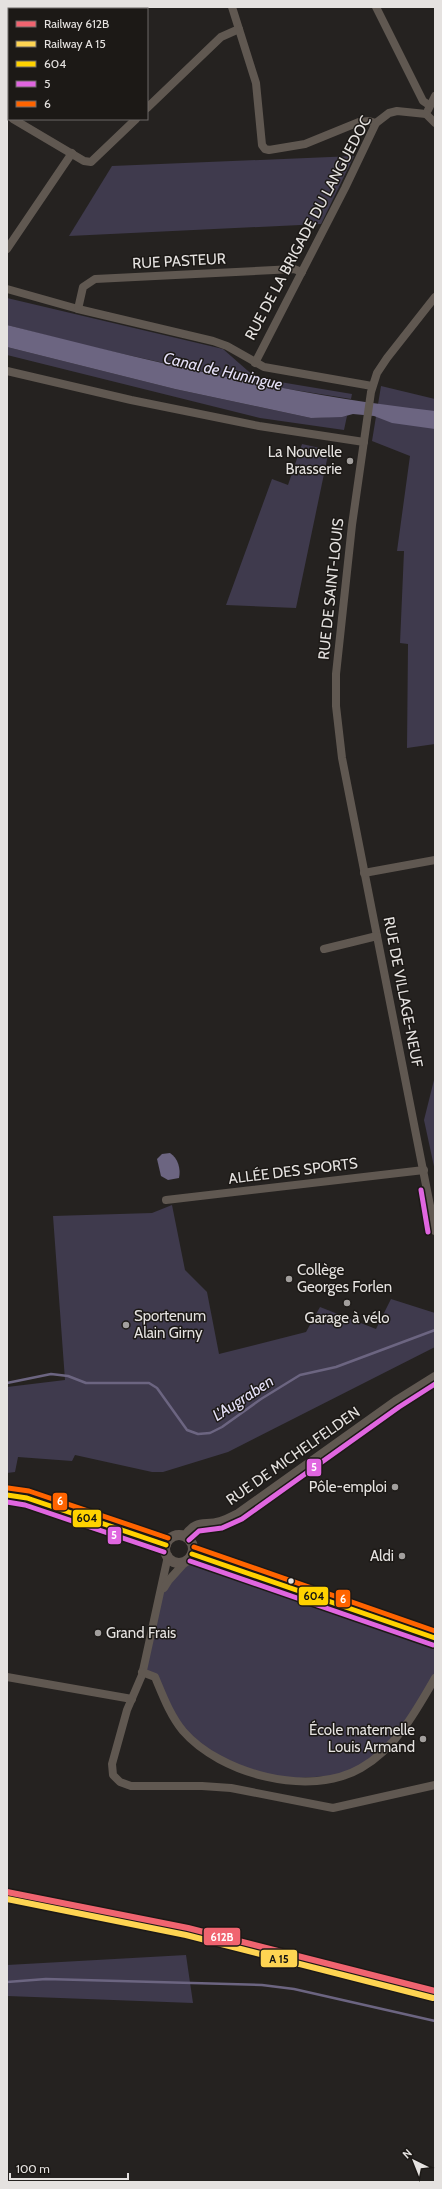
<svg xmlns="http://www.w3.org/2000/svg" width="442" height="2189" viewBox="0 0 442 2189" font-family="Cabin,sans-serif">
  <rect width="100%" height="100%" fill="#252220"/>
  <g fill="#3f3a4d">
    <polygon points="354,156 321,224 69,236 112,166"/>
    <polygon points="7,298 223,349 256,378 352,394 351,399 263,385 83,345 7,325"/>
    <polygon points="7,347 175,389 311,418 347,416 344,430 260,418 7,355"/>
    <polygon points="381,386 435,399 435,744 407,748 408,644 400,643 404,551 397,551 410,456 372,441"/>
    <polygon points="302,444 329,450 296,608 226,605 272,479 288,485"/>
    <polygon points="435,1076 435,1171 424,1120"/>
    <polygon points="172,1205 185,1270 207,1292 219,1354 306,1332 320,1307 376,1329 391,1299 435,1313 435,1347 228,1452 163,1472 152,1472 75,1455 72,1461 18,1457 15,1472 7,1473 7,1387 65,1380 53,1216 152,1213"/>
    <polygon points="193,1561 435,1643 435,1678 390,1745 345,1775 284,1779 225,1763 184,1731 155,1677 142,1672 160,1596 183,1568"/>
    <polygon points="186,1955 193,2003 7,1996 7,1965"/>
  </g>
  <g fill="#6c6581">
    <path d="M7,325c141,36 283,70 428,86v18l-43,-6 -18,-7 -21,-2 -11,3 -31,1 -136,-29 -168,-42z"/>
    <path d="M170,1153c8,5 11,16 9,25l-11,2 -7,-4 -4,-17 5,-5z"/>
  </g>
  <g fill="none" stroke-linecap="round" stroke-linejoin="round">
    <g stroke="#6c6581" stroke-width="2.5">
      <polyline points="7,1383 51,1374 68,1376 86,1383 149,1383 157,1388 187,1430 198,1434 210,1433 222,1427 261,1399 300,1375 336,1367 435,1330"/>
      <polyline points="7,1982 46,1979 262,1985 294,1989 435,2021"/>
    </g>
    <g stroke="#605851" stroke-width="8">
      <polyline points="232,7 256,83 262,145 265,149 269,150 305,144 359,122 369,121 376,123"/>
      <polyline points="376,7 423,101 429,105"/>
      <polyline points="7,9 9,7"/>
      <polyline points="131,9 133,7"/>
      <polyline points="147,108 221,37 239,29"/>
      <polyline points="428,110 435,96"/>
      <polyline points="426,114 435,123"/>
      <polyline points="13,119 84,161 91,162 136,119"/>
      <polyline points="7,249 72,153"/>
      <polyline points="7,289 78,309 213,341 227,346 264,367 372,386"/>
      <polyline points="435,297 387,358 377,373 371,392 352,525 336,674 336,706 342,758 435,1231"/>
      <polyline points="78,309 83,287 95,279 294,269 302,272"/>
      <polyline points="255,363 345,188 376,123 389,113 397,111 426,114"/>
      <polyline points="7,371 131,400 259,426 364,442"/>
      <polyline points="364,873 435,860"/>
      <polyline points="324,949 377,936"/>
      <polyline points="166,1200 424,1170"/>
      <path d="M184,1536c13,-18 20,-10 36,-15 7,-2 12,-5 18,-8l157,-112 40,-25"/>
      <polyline points="168,1556 142,1675 127,1710 112,1764 113,1775 120,1782 131,1786 202,1786 231,1788 333,1808 435,1785"/>
      <polyline points="164,1588 169,1580 187,1560"/>
      <path d="M142,1672l13,5c8,19 15,38 28,54 37,43 127,67 178,37 35,-20 55,-57 74,-90"/>
      <polyline points="7,1677 132,1699"/>
    </g>
    <g stroke="#615851" stroke-width="10">
      <polyline points="7,1495 27,1498 166,1545"/>
      <circle cx="179" cy="1549" r="14"/>
      <polyline points="192,1554 435,1638"/>
    </g>
    <defs>
      <g id="bus-1">
        <polyline points="7,1495 27,1498 166,1545"/>
        <polyline points="192,1554 435,1638"/>
      </g>
      <g id="bus-2">
        <polyline points="421,1190 428,1232"/>
        <polyline points="7,1502 25,1505 164,1552"/>
        <polyline points="189,1540 199,1531 222,1528 242,1519 399,1407 435,1384"/>
        <polyline points="190,1561 433,1645"/>
      </g>
      <g id="bus-3">
        <polyline points="8,1488 29,1491 168,1538"/>
        <polyline points="194,1547 435,1631"/>
      </g>
    </defs>
    <use href="#bus-1" stroke="#1c1916" stroke-width="8"/>
    <use href="#bus-2" stroke="#1c1916" stroke-width="8"/>
    <use href="#bus-3" stroke="#1c1916" stroke-width="8"/>
    <use href="#bus-1" stroke="#ffd200" stroke-width="5"/>
    <use href="#bus-2" stroke="#e066e0" stroke-width="5"/>
    <use href="#bus-3" stroke="#ff6400" stroke-width="5"/>
    <defs>
      <polyline id="rail-1" points="7,1892 188,1928 435,1991"/>
      <polyline id="rail-2" points="7,1899 186,1935 433,1998"/>
    </defs>
    <use href="#rail-1" stroke="#1c1916" stroke-width="9"/>
    <use href="#rail-2" stroke="#1c1916" stroke-width="9"/>
    <use href="#rail-1" stroke="#f06470" stroke-width="6"/>
    <use href="#rail-2" stroke="#fed452" stroke-width="6"/>
  </g>
  <g fill="#a29f9d" stroke="#1c1916" stroke-width="1.5">
    <circle cx="350" cy="461" r="4"/>
    <circle cx="289" cy="1279" r="4"/>
    <circle cx="347" cy="1303" r="4"/>
    <circle cx="126" cy="1325" r="4"/>
    <circle cx="395" cy="1487" r="4"/>
    <circle cx="402" cy="1556" r="4"/>
    <circle cx="98" cy="1633" r="4"/>
    <circle cx="423" cy="1739" r="4"/>
  </g>
  <circle fill="#e5e2e0" stroke="#1c1916" stroke-width="1.5" cx="291" cy="1581" r="3.5"/>
  <g text-anchor="middle" dominant-baseline="central" stroke-width="3" stroke-linejoin="round" paint-order="stroke">
    <g font-size="15" fill="#e5e2e0" stroke="#1c1916">
      <text transform="translate(308 228) rotate(-62)">RUE DE LA BRIGADE DU LANGUEDOC</text>
      <text transform="translate(179 261) rotate(-3)">RUE PASTEUR</text>
      <text transform="translate(331 589) rotate(-84)">RUE DE SAINT-LOUIS</text>
      <text transform="translate(403 992) rotate(79)">RUE DE VILLAGE-NEUF</text>
      <text transform="translate(293 1171) rotate(-7)">ALLÉE DES SPORTS</text>
      <text transform="translate(293 1456) rotate(-35)">RUE DE MICHELFELDEN</text>
    </g>
    <g font-size="15" fill="#e5e2e0" stroke="#1c1916" text-anchor="end">
      <text x="342" y="452">La Nouvelle<tspan x="342" dy="17">Brasserie</tspan></text>
      <text x="297" y="1270" text-anchor="start">Collège<tspan x="297" dy="17">Georges Forlen</tspan></text>
      <text x="134" y="1316" text-anchor="start">Sportenum<tspan x="134" dy="17">Alain Girny</tspan></text>
      <text x="347" y="1318" text-anchor="middle">Garage à vélo</text>
      <text x="387" y="1487">Pôle-emploi</text>
      <text x="394" y="1556">Aldi</text>
      <text x="106" y="1633" text-anchor="start">Grand Frais</text>
      <text x="415" y="1730">École maternelle<tspan x="415" dy="17">Louis Armand</tspan></text>
    </g>
    <g font-size="16" font-style="italic" fill="#e4dff6" stroke="#1c1916">
      <text transform="translate(223 371) rotate(13)">Canal de Huningue</text>
      <text transform="translate(243 1398) rotate(-33)">L'Augraben</text>
    </g>
  </g>
  <g stroke="#1c1916" stroke-width="1.5">
    <rect x="306" y="1458" width="16" height="19" rx="4" fill="#e066e0"/>
    <rect x="52" y="1492" width="16" height="19" rx="4" fill="#ff6400"/>
    <rect x="72" y="1509" width="30" height="19" rx="4" fill="#ffd200"/>
    <rect x="107" y="1526" width="15" height="19" rx="4" fill="#e066e0"/>
    <rect x="298" y="1586" width="31" height="20" rx="4" fill="#ffd200"/>
    <rect x="335" y="1589" width="16" height="19" rx="4" fill="#ff6400"/>
    <rect x="203" y="1927" width="38" height="19" rx="4" fill="#f06470"/>
    <rect x="260" y="1949" width="38" height="19" rx="4" fill="#fed452"/>
  </g>
  <g font-size="11" text-anchor="middle" font-weight="bold" fill="#fff">
    <text x="314" y="1471">5</text>
    <text x="60" y="1505">6</text>
    <text x="114" y="1539">5</text>
    <text x="343" y="1603">6</text>
    <text x="222" y="1941">612B</text>
  </g>
  <g font-size="11" text-anchor="middle" font-weight="bold" fill="#111">
    <text x="87" y="1522">604</text>
    <text x="314" y="1600">604</text>
    <text x="279" y="1963">A 15</text>
  </g>
  <rect width="442" height="2189" fill="none" stroke="#e5e2e0" stroke-width="16"/>
  <rect x="8" y="8" width="140" height="112" fill="#1c1916" stroke="#6c6967"/>
  <rect x="16" y="21" width="20" height="6" fill="#f06470" stroke="#6c6967"/>
  <text x="44" y="28" font-size="12" fill="#e5e2e0">Railway 612B</text>
  <rect x="16" y="41" width="20" height="6" fill="#fed452" stroke="#6c6967"/>
  <text x="44" y="48" font-size="12" fill="#e5e2e0">Railway A 15</text>
  <rect x="16" y="61" width="20" height="6" fill="#ffd200" stroke="#6c6967"/>
  <text x="44" y="68" font-size="12" fill="#e5e2e0">604</text>
  <rect x="16" y="81" width="20" height="6" fill="#e066e0" stroke="#6c6967"/>
  <text x="44" y="88" font-size="12" fill="#e5e2e0">5</text>
  <rect x="16" y="101" width="20" height="6" fill="#ff6400" stroke="#6c6967"/>
  <text x="44" y="108" font-size="12" fill="#e5e2e0">6</text>
  <g transform="translate(414 2161) rotate(317)" stroke="#1c1916" stroke-width="3" paint-order="stroke">
  <path d="M0-3L7 15L0 10L-7 15Z" fill="#e5e2e0"/>
  <text y="-6" font-size="11" font-weight="bold" text-anchor="middle" fill="#e5e2e0">N</text>
  </g>
  <path d="M10 2173v6h118v-6" fill="none" stroke="#e5e2e0" stroke-width="2"/>
  <text x="16" y="2173" font-size="12" fill="#e5e2e0" stroke="#1c1916" stroke-width="3" paint-order="stroke">100 m</text>
</svg>
